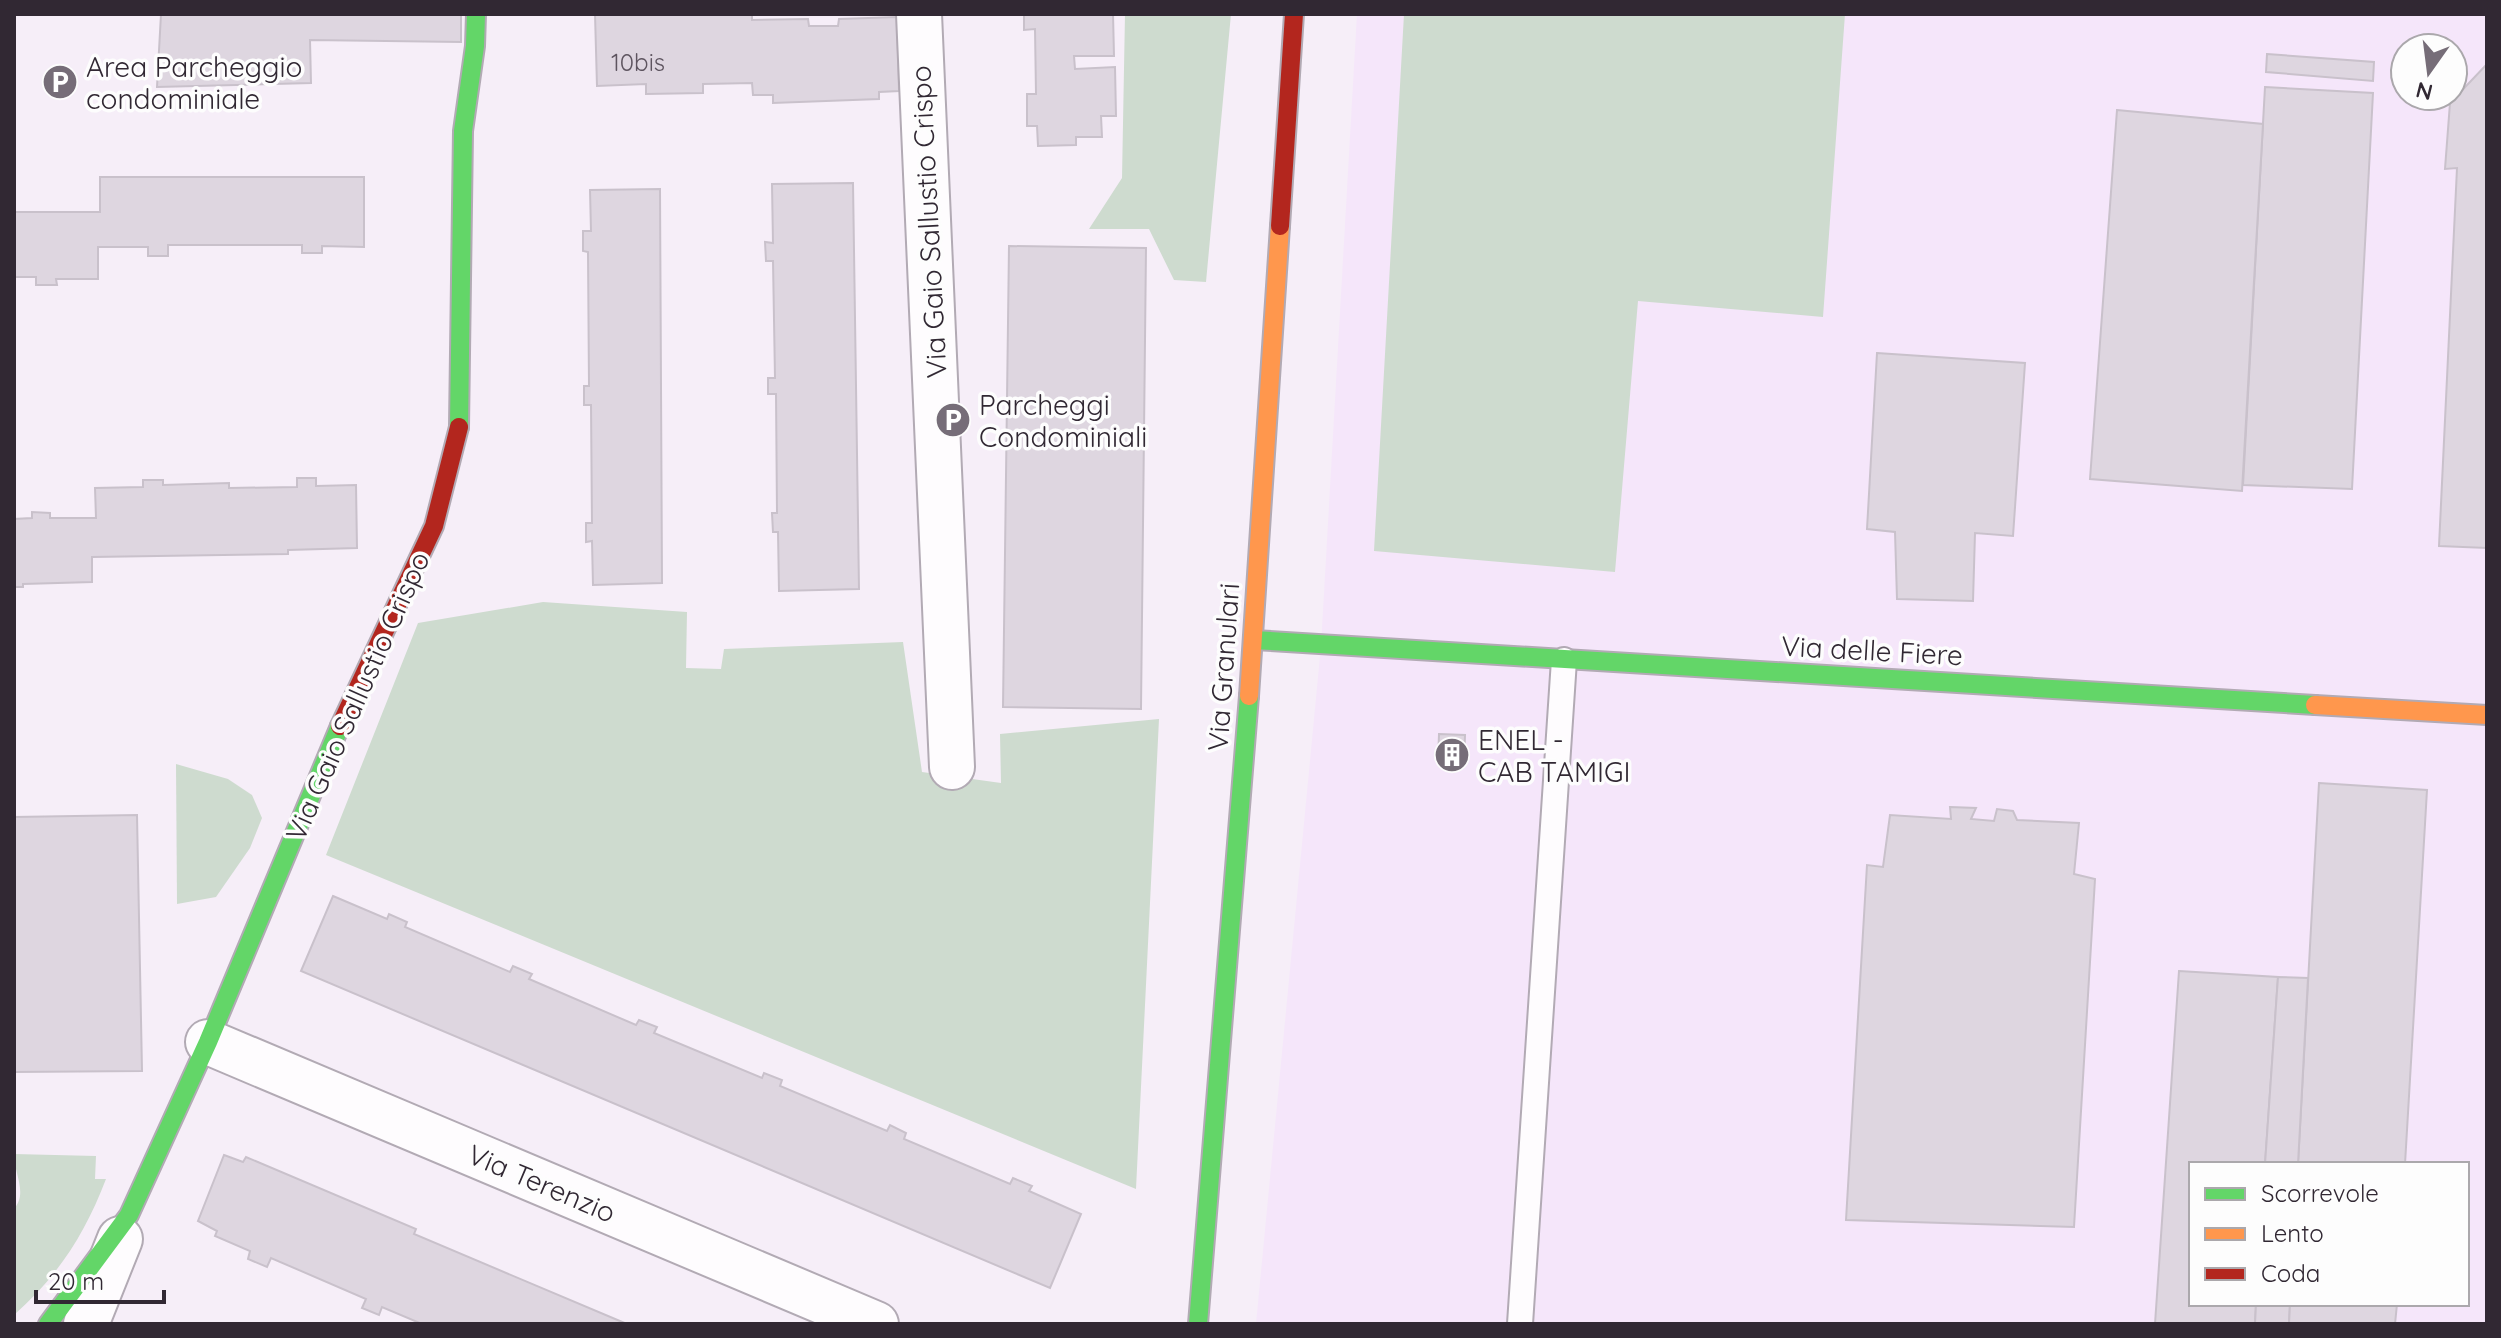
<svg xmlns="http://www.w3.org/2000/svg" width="2501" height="1338" viewBox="0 0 2501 1338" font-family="Quicksand,sans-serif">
  <rect width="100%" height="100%" fill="#f6eef8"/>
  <path fill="#f5e6fa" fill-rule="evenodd" d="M1357,14h1130v1310h-1231l65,-678zM2405,48h48v48h-48zM2191,1164h276v140h-276z"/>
  <g fill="#cedbcf">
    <polygon points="1125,14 1231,14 1206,282 1174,280 1149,229 1089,229 1122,178"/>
    <polygon points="1404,14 1845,14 1823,317 1638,301 1615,572 1374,551"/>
    <polygon points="543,602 687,612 686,668 721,669 724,649 903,642 922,772 1001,783 1000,734 1159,719 1136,1189 326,855 418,623"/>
    <polygon points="176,764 228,779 252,795 262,818 250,848 216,897 177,904"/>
    <path d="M14,1154l82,2 -1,23h11c-21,55 -48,97 -92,136v-106c14,-16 0,-35 0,-55z"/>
  </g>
  <g fill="#ded6e0" stroke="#c9c1cb" stroke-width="2">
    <polygon points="161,14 461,14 461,42 310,40 311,83 157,87"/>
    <polygon points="595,14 752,14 752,20 808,19 809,26 838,26 839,19 897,17 899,91 879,92 879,99 773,103 773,95 753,95 752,83 703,84 703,93 646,94 646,84 597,86"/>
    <polygon points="1024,14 1113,14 1114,56 1074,56 1075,69 1115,67 1116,116 1101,116 1102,137 1076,137 1076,145 1038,146 1037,126 1027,126 1027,94 1036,94 1035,29 1024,30"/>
    <polygon points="2267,54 2374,62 2373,81 2266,72"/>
    <polygon points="2487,64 2487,548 2439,546 2457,168 2445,169 2450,103"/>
    <polygon points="2265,87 2373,93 2352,489 2243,485"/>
    <polygon points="2117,110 2263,124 2242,491 2090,479"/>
    <polygon points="100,177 364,177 364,247 322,246 322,253 302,253 302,245 168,245 168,256 148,256 148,247 98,247 98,279 56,279 57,285 36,285 36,277 14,277 14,212 100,212"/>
    <polygon points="853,183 859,589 779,591 778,532 773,532 772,513 777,513 776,394 768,394 768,378 775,378 773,261 766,261 765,242 773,243 772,184"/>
    <polygon points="660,189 662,583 593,585 592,541 586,542 586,523 592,523 591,405 584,405 584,386 589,386 588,252 583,251 583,231 591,231 590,190"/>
    <polygon points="1009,246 1146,248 1141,709 1003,707"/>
    <polygon points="1877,353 2025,363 2013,536 1975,533 1973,601 1897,599 1895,532 1867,529"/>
    <polygon points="297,478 316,478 316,486 356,485 357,548 288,550 288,554 92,557 92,582 23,584 23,587 14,587 14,519 32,518 32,512 50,513 50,518 96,518 95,488 143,487 143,480 163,480 163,485 229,483 229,488 297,487"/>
    <polygon points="1439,734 1465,735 1464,764 1438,764"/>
    <polygon points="2319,783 2427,790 2405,1164 2298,1164"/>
    <polygon points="1950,807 1976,808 1971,819 1994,821 1997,809 2013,811 2017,820 2079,823 2074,874 2095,879 2074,1227 1846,1220 1867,865 1883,867 1890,815 1951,819"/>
    <polygon points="137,815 142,1071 14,1072 14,817"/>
    <polygon points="333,896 387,919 389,914 407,922 405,927 510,972 513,966 532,974 529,979 636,1025 639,1020 657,1027 654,1033 762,1078 764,1073 782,1080 780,1086 887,1131 890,1125 906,1133 904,1139 1010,1184 1013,1178 1032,1186 1029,1191 1081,1214 1050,1288 301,971"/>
    <polygon points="2179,971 2278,977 2265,1164 2191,1164 2191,1304 2256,1304 2255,1324 2155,1324"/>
    <polygon points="2278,977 2308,978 2298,1164 2265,1164"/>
    <polygon points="224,1155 243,1162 246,1157 416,1229 414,1234 627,1324 422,1324 382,1307 379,1315 362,1308 366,1299 271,1258 267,1267 248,1259 250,1251 215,1236 217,1231 198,1221"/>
    <polygon points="2256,1304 2290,1304 2289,1324 2255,1324"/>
    <polygon points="2290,1304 2397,1304 2395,1324 2289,1324"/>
  </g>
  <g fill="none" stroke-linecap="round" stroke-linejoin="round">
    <defs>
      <polyline id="lane" points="1520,1324 1564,660"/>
      <g id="street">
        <polyline points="919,14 952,767"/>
        <polyline points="208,1042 876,1324"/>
        <polyline points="86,1324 120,1239"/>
      </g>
      <g id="fast">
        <polyline points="459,427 463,131 475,46 476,14"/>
        <polyline points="1254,640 2315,705"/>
        <polyline points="48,1324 129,1215 208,1042 340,726"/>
        <polyline points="1198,1324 1249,696"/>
      </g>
      <g id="slow">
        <polyline points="1249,696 1280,226"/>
        <polyline points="2315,705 2487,715"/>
      </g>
      <g id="jam">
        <polyline points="1280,226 1294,14"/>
        <polyline points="340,726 434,526 459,427"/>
      </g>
    </defs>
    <use href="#lane" stroke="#b2aab4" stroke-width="28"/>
    <use href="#street" stroke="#b2aab4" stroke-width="48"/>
    <use href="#fast" stroke="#b2aab4" stroke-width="22"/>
    <use href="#slow" stroke="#b2aab4" stroke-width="22"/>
    <use href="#jam" stroke="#b2aab4" stroke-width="22"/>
    <use href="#lane" stroke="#fefcfe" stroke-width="24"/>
    <use href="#street" stroke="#fefcfe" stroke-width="44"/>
    <use href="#fast" stroke="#63d668" stroke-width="18"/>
    <use href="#slow" stroke="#ff974d" stroke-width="18"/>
    <use href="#jam" stroke="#b3261e" stroke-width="18"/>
  </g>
  <defs>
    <symbol id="parking-disc" viewBox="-11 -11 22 22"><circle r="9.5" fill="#766d78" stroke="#fdfdfd"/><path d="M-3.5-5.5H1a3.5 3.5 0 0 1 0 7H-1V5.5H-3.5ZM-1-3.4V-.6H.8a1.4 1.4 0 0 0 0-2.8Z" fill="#fff"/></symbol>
    <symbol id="building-disc" viewBox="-11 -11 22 22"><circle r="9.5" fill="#766d78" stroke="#fdfdfd"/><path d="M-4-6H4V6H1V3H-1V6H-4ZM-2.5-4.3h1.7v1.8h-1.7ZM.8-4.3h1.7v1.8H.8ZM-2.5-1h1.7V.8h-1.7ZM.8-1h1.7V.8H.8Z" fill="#fff"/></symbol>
  </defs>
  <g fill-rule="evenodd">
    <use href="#parking-disc" x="40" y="62" width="40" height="40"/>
    <use href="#parking-disc" x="933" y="400" width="40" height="40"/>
    <use href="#building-disc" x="1432" y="735" width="40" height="40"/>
  </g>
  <g text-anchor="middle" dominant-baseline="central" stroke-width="7" stroke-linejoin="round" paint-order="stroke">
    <g font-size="24" fill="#5d545f">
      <text x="638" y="62">10bis</text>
    </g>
    <g font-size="28" fill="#312833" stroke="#fdfdfd" text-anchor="start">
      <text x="86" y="66">Area Parcheggio<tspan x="86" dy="32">condominiale</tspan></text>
      <text x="979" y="404">Parcheggi<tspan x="979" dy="32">Condominiali</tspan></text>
      <text x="1478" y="739">ENEL -<tspan x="1478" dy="32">CAB TAMIGI</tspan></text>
    </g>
    <g font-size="28" fill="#312833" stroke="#fdfdfd">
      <text transform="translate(928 222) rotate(-93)">Via Gaio Sallustio Crispo</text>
      <text transform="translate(1872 650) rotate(3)">Via delle Fiere</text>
      <text transform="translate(1223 667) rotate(-86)">Via Granulari</text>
      <text transform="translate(357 696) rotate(-66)">Via Gaio Sallustio Crispo</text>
      <text transform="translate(542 1183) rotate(23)">Via Terenzio</text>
    </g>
  </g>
  <rect width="2501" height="1338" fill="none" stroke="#312833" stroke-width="32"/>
  <rect x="2189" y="1162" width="280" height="144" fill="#fdfdfd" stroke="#aba8ac" stroke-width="2"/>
  <rect x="2205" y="1188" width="40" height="12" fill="#63d668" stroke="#aba8ac" stroke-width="2"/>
  <text x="2261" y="1202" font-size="24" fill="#312833">Scorrevole</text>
  <rect x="2205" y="1228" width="40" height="12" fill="#ff974d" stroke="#aba8ac" stroke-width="2"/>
  <text x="2261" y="1242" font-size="24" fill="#312833">Lento</text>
  <rect x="2205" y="1268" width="40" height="12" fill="#b3261e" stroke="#aba8ac" stroke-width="2"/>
  <text x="2261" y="1282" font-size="24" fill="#312833">Coda</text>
  <g transform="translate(2429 72) rotate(194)"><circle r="38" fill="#fdfdfd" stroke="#aba8ac" stroke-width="2"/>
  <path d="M0-6L14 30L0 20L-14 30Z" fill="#766d78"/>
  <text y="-12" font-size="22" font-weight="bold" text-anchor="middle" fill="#312833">N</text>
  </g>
  <path d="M36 1290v12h128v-12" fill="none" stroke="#312833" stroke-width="4"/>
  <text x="48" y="1290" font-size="24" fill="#312833" stroke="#fdfdfd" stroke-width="6" paint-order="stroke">20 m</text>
</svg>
